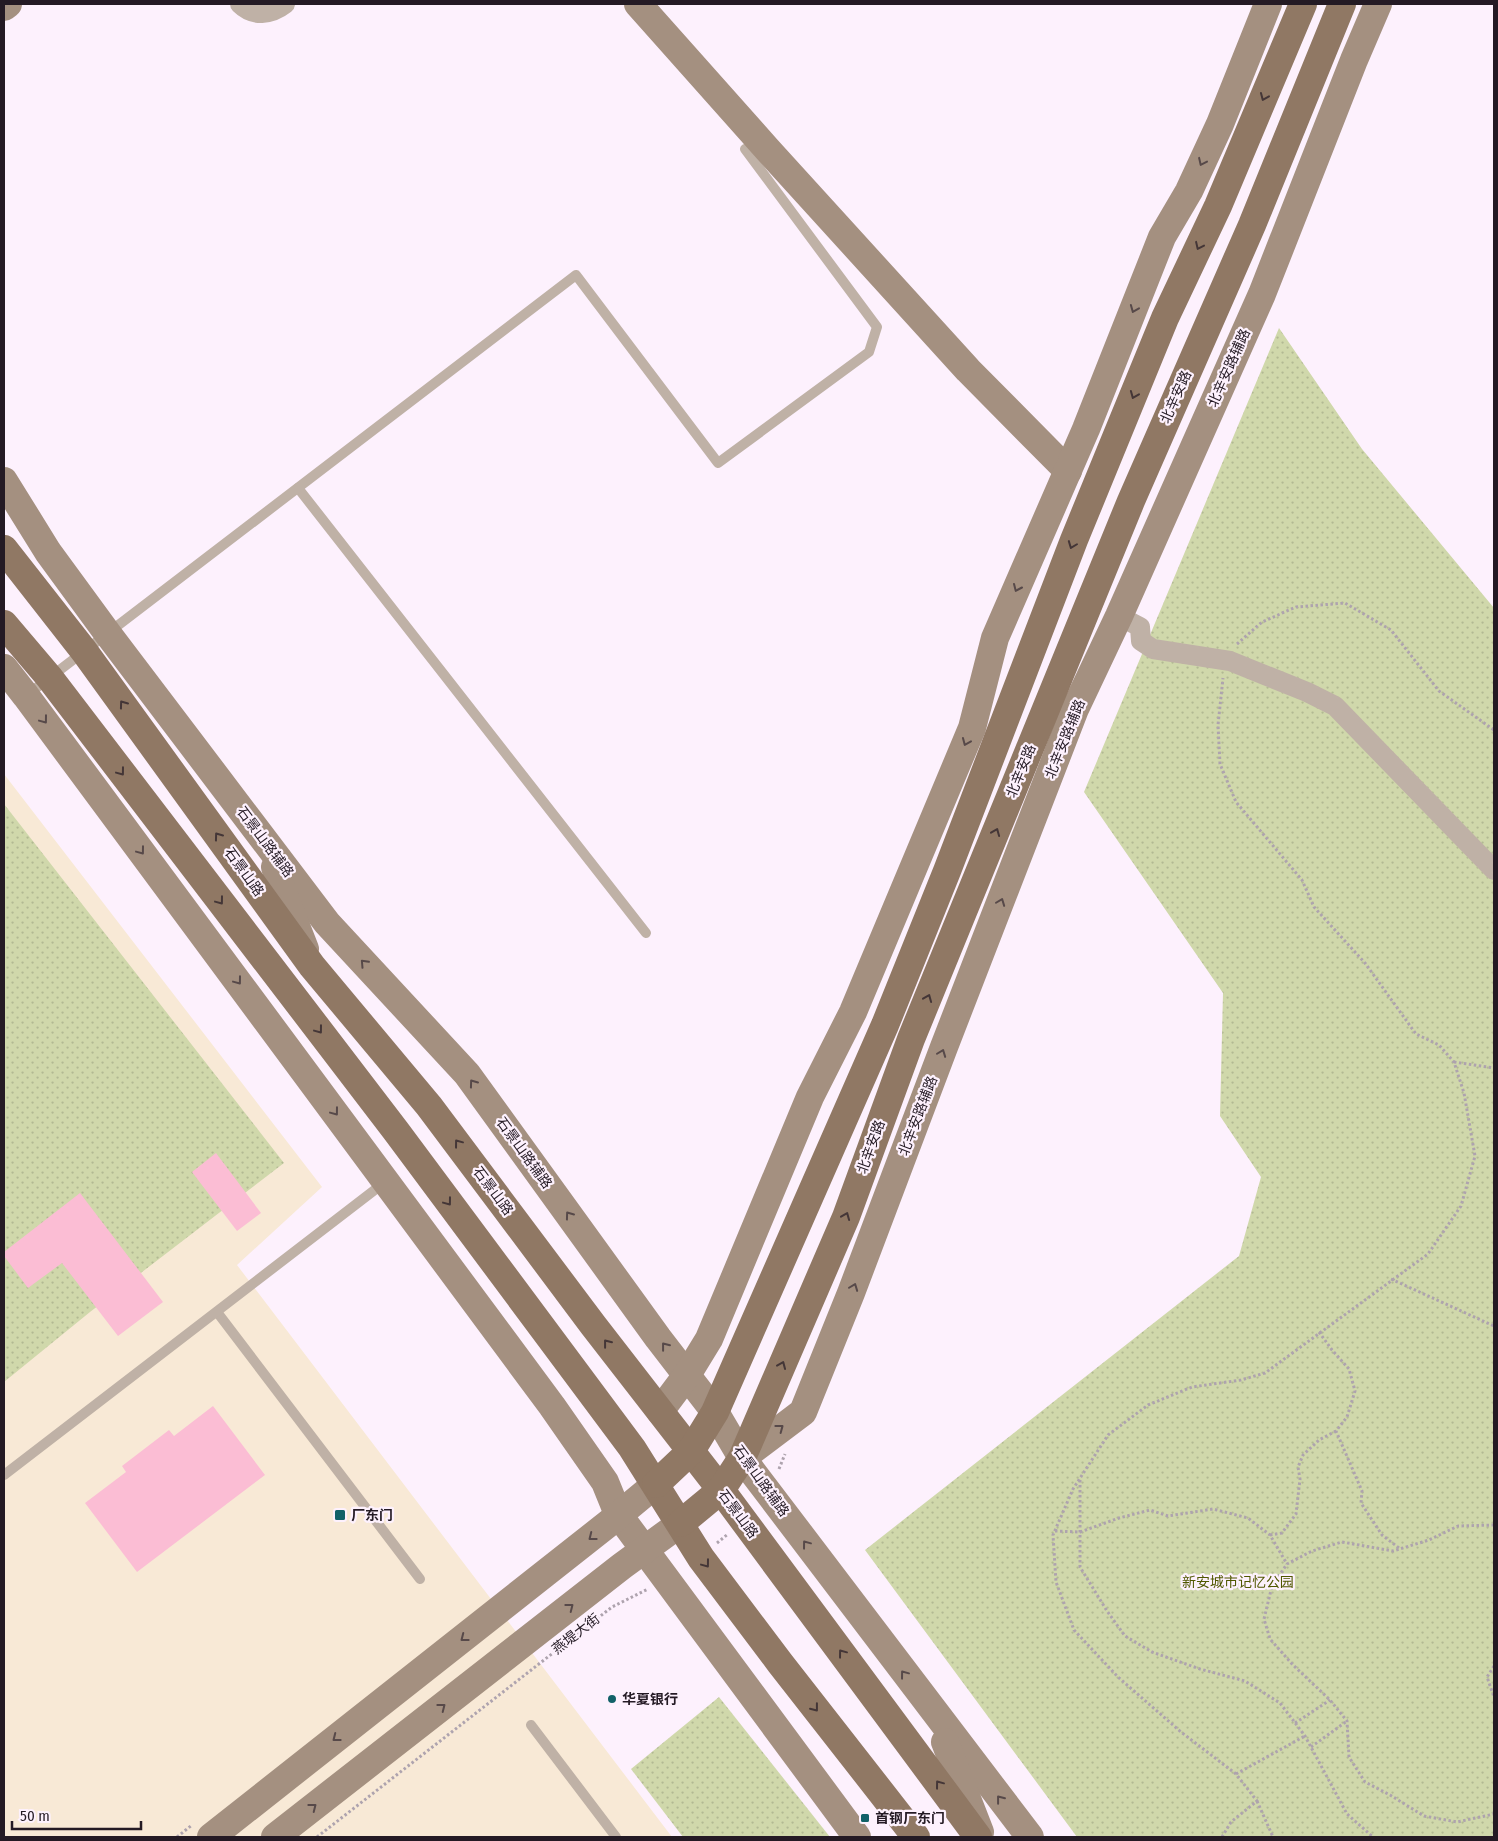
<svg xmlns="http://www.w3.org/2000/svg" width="1498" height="1841" viewBox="0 0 1498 1841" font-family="'Fira Sans Condensed','Noto Sans SC',sans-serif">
  <defs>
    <pattern id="grass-dots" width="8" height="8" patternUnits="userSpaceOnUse" patternTransform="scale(1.25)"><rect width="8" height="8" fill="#d0d8ab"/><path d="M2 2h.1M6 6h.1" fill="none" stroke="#b2b993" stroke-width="1.8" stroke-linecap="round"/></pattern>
  </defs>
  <rect width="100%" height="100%" fill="#fdf1fd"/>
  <polygon fill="#f8e9d6" points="4,774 322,1187 237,1265 672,1837 4,1837"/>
  <g fill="url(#grass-dots)">
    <polygon points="1279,328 1362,449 1494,608 1494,1837 1077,1837 865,1550 1239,1256 1261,1177 1220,1116 1223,993 1084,792"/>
    <polygon points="4,804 284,1163 90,1312 4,1382"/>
    <polygon points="719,1697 830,1837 683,1837 631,1769"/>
  </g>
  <g fill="#fbbdd4">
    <polygon points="216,1153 261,1213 237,1231 192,1172"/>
    <polygon points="80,1193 163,1302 118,1336 62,1263 28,1288 4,1256 4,1252"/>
    <polygon points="213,1406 265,1475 137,1572 85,1503 126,1472 122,1466 169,1430 174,1436"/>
  </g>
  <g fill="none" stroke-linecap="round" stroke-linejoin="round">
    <g stroke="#aea3ae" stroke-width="3" stroke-dasharray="2.5 2.5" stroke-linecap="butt">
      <polyline points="1237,644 1262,622 1296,607 1345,603 1391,630 1439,691 1494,730"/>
      <polyline points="1454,1062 1494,1068"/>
      <polyline points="1391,1279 1494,1326"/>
      <polyline points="1319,1332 1332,1350 1349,1369 1355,1391 1347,1417 1336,1431 1362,1491 1361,1503 1382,1535 1399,1548"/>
      <polyline points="779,1469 785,1454"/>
      <polyline points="1080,1480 1080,1567 1107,1611 1125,1636 1152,1652 1200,1669 1245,1681 1280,1703 1305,1736 1347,1814 1373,1837"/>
      <polyline points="1494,1525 1458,1526 1429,1540 1393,1551 1342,1542 1312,1551 1287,1564 1272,1586 1264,1619 1270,1639 1293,1665 1330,1700 1347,1721 1349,1757 1365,1782 1390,1795 1424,1816 1457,1822 1494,1814"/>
      <polyline points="1055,1531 1080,1532 1119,1518 1150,1510 1168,1516 1213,1509 1248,1518 1270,1535 1287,1564"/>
      <polyline points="1270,1535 1282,1533 1296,1514 1300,1479 1298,1467 1303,1455 1319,1440 1336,1431"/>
      <polyline points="717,1543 728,1534"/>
      <polyline points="1494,1666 1487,1677 1494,1697"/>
      <polyline points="1295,1723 1330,1700"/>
      <polyline points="1311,1747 1347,1721"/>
      <polyline points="1236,1774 1305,1736"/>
      <polyline points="1257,1801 1273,1837"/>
      <polyline points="177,1837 192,1825"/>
      <polyline points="317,1837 612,1607 648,1589"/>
      <polyline points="1222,1837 1231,1822 1257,1801 1236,1774 1181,1732 1118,1677 1074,1630 1056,1582 1053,1535 1073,1489 1108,1435 1148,1405 1192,1387 1241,1380 1265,1373 1428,1254 1461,1206 1475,1156 1464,1093 1454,1062 1439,1045 1416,1034 1365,963 1314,907 1302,880 1236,802 1220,764 1218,725 1223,678"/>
    </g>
    <g stroke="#bfb1a6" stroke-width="10">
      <polyline points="298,488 646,933"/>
      <polyline points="27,695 576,275 718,463 869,352 877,327 745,149"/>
      <polyline points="217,1312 420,1579"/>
      <polyline points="4,1475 385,1182"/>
      <polyline points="531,1725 616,1837"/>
    </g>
    <g stroke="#bfb1a6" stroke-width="20">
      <path d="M240,4c13,13 31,11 45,0"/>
      <polyline points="1119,616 1140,627 1141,641 1153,649 1230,661 1307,692 1335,706 1494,870"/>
    </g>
    <g stroke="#a49080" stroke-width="28">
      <polyline points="638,4 767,149 968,370 1068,471"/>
      <polyline points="4,7 8,4"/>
      <polyline points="4,481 48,552 108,634 327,923 467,1074 658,1338 715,1412 742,1458 1030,1837"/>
      <polyline points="4,668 26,696 552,1406 605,1482 618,1514 857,1837"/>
      <polyline points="275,867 282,890 305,949"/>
      <polyline points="660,1411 687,1375 709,1339 810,1097 853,1012 972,728 995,638 1086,429 1162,237 1189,191 1220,124 1268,4"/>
      <polyline points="742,1458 803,1412 851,1293 944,1047 1075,709 1119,616 1262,294 1354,60 1378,4"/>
      <polyline points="945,1742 980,1832"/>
      <polyline points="211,1837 609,1523 656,1484"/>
      <polyline points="275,1837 622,1566 681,1523"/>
    </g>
    <g stroke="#907864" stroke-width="28">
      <polyline points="4,549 84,651 312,966 429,1106 593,1325 721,1490 978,1837"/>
      <polyline points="4,624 49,677 396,1131 632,1448 701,1558 780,1663 916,1837"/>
      <polyline points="656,1484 691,1451 715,1412 885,1025 947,871 1074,540 1165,318 1218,206 1303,4"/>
      <polyline points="681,1523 721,1490 742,1458 752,1435 846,1217 911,1039 1131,501 1252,225 1342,4"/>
    </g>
  </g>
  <defs><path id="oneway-chevron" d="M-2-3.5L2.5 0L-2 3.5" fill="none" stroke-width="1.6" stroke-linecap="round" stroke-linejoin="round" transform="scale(1.25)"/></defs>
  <g stroke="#443637">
    <use href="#oneway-chevron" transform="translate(1264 97) rotate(113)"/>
    <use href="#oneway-chevron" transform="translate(1199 246) rotate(115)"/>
    <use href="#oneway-chevron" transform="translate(1134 395) rotate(112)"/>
    <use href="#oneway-chevron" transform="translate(1072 545) rotate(111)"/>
    <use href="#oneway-chevron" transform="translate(123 704) rotate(-126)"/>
    <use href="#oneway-chevron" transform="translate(121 772) rotate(53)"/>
    <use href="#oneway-chevron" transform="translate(996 832) rotate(-68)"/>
    <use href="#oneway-chevron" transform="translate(218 836) rotate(-126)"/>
    <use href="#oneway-chevron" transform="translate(220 901) rotate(53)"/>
    <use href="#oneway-chevron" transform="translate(928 998) rotate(-68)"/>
    <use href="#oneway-chevron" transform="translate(319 1030) rotate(53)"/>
    <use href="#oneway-chevron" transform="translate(458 1143) rotate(-127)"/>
    <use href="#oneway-chevron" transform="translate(448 1202) rotate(53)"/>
    <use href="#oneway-chevron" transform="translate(846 1216) rotate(-68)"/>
    <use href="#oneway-chevron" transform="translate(607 1343) rotate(-128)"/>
    <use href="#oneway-chevron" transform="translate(782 1365) rotate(-67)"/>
    <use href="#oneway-chevron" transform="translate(706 1564) rotate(53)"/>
    <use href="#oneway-chevron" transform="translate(842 1653) rotate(-127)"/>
    <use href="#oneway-chevron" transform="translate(815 1708) rotate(52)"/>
    <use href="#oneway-chevron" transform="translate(939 1784) rotate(-127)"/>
  </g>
  <g stroke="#574949">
    <use href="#oneway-chevron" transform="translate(1202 162) rotate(115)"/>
    <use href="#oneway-chevron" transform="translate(1134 309) rotate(112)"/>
    <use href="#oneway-chevron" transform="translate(1017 588) rotate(114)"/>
    <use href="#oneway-chevron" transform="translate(44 720) rotate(53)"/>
    <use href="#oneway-chevron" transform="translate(966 742) rotate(113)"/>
    <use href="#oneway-chevron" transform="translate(141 851) rotate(53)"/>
    <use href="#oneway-chevron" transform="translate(1001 902) rotate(-69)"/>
    <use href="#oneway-chevron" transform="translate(364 963) rotate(-133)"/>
    <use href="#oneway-chevron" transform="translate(238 981) rotate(53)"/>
    <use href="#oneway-chevron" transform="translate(942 1053) rotate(-69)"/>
    <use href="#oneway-chevron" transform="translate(473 1083) rotate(-126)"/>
    <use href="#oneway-chevron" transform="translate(335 1112) rotate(53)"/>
    <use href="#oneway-chevron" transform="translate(569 1215) rotate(-126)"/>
    <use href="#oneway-chevron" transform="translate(854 1287) rotate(-69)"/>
    <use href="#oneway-chevron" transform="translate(665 1346) rotate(-128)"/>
    <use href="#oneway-chevron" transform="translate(780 1428) rotate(-37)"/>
    <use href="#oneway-chevron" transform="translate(592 1537) rotate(142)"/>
    <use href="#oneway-chevron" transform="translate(806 1544) rotate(-127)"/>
    <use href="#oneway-chevron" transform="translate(570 1607) rotate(-38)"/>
    <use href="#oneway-chevron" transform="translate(464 1638) rotate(142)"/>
    <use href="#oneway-chevron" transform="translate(904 1674) rotate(-127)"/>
    <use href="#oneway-chevron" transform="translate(442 1707) rotate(-38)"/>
    <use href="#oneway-chevron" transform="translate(336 1738) rotate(142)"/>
    <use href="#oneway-chevron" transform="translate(1000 1799) rotate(-128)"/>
    <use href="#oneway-chevron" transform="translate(313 1807) rotate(-38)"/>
  </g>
  <g fill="#116168" stroke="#fdf1fd" stroke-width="2">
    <rect x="334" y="1509" width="12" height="12" rx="2.5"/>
    <circle cx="612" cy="1699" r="5"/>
    <rect x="860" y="1813" width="10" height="10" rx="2.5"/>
  </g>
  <g text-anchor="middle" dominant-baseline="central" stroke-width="4.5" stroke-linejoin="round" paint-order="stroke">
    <g font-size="14" fill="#241a24" stroke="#fdf1fd">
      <text transform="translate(1229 368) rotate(-66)">北辛安路辅路</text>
      <text transform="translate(1176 397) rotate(-66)">北辛安路</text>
      <text transform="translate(1065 739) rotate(-68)">北辛安路辅路</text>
      <text transform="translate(1021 771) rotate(-68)">北辛安路</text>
      <text transform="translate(265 842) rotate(53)">石景山路辅路</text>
      <text transform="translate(244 872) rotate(54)">石景山路</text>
      <text transform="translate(918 1116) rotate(-69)">北辛安路辅路</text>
      <text transform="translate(871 1147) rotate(-70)">北辛安路</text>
      <text transform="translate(524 1153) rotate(54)">石景山路辅路</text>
      <text transform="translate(493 1191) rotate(53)">石景山路</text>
      <text transform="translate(761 1481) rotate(54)">石景山路辅路</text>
      <text transform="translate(738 1514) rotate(53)">石景山路</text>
      <text transform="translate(576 1634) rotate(-38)">燕堤大街</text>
    </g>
    <g font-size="14" font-weight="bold" fill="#241a24" stroke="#fdf1fd" text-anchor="start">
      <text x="351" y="1515">厂东门</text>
      <text x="622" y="1699">华夏银行</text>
      <text x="875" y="1818">首钢厂东门</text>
    </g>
    <g font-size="14" fill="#505700" stroke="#fdf1fd">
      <text x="1238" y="1582">新安城市记忆公园</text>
    </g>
  </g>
  <rect width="1498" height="1841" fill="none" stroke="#241a24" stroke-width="10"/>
  <path d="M12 1821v8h129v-8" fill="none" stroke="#241a24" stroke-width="2.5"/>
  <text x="20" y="1821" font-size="15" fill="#241a24" stroke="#fdf1fd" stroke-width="4" paint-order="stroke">50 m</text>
</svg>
